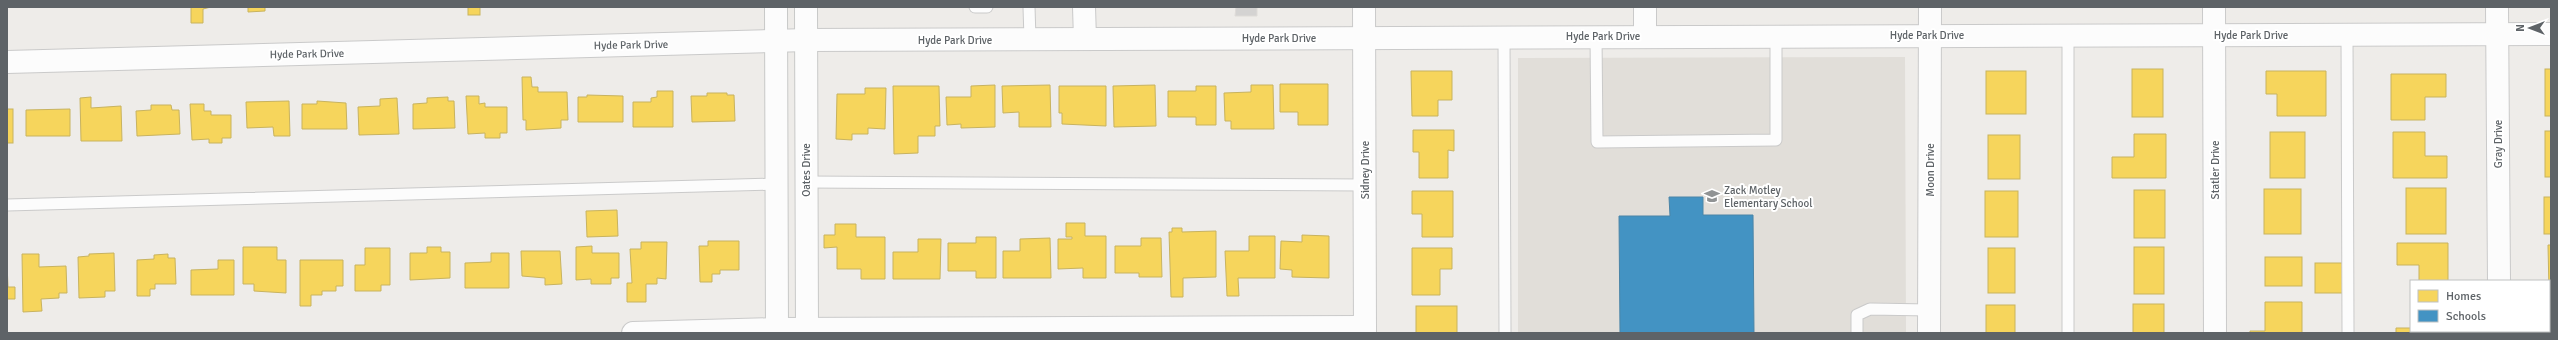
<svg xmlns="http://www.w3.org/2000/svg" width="2558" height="340" viewBox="0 0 2558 340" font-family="Signika,sans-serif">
  <rect width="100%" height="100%" fill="#eeece9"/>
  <polygon fill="#e1ded9" points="1905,57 1906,333 1518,333 1518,58"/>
  <g fill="#f6d55c" stroke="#c8b35f">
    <polygon points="191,7 211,7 203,9 203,23 191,23"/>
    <polygon points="248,7 265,7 265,11 248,12"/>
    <rect x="468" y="7" width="12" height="8"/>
    <rect x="2132" y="69" width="31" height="48"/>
    <rect x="2545" y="69" width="6" height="47"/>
    <polygon points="1411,71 1452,71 1452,100 1438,100 1438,116 1412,116"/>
    <rect x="1986" y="71" width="40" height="43"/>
    <polygon points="2266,71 2326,71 2326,116 2277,116 2277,94 2266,94"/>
    <polygon points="2391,74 2446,74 2446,97 2425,97 2425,120 2391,120"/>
    <polygon points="522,77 531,77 532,87 538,87 538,92 567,92 568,120 561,120 561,128 526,130 526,120 523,120"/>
    <polygon points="1280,84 1328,84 1328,125 1298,125 1298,112 1280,112"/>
    <polygon points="995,85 995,127 961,128 961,124 947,125 946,97 971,97 971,86"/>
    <polygon points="1050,85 1051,127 1019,127 1019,112 1003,113 1002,86"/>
    <polygon points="1155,85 1156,126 1114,127 1113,86"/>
    <polygon points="1251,85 1273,85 1274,129 1231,129 1231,121 1225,121 1224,93 1251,92"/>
    <polygon points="893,86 939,86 940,126 935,126 935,136 918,136 918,153 894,154"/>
    <polygon points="1059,86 1106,86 1106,126 1062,124 1062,113 1059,113"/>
    <polygon points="1196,86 1216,86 1216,125 1196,125 1196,117 1168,117 1168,91 1196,91"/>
    <polygon points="865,88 886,88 885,129 868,128 868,134 852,134 852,140 836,139 837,94 865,94"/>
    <polygon points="657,91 673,91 673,127 633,127 633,102 651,102 651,98 657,97"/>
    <polygon points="707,93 727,93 727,95 734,95 735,121 692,122 691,96 707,96"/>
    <polygon points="587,95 623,96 623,122 578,122 578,97 587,97"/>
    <polygon points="466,96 479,96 479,104 485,103 485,107 507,107 507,133 500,133 500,138 485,138 485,133 468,134"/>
    <polygon points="91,97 91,108 121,106 122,141 81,141 80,98"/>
    <polygon points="448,97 448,101 454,101 455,128 413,129 413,104 427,103 427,98"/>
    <polygon points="397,98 399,134 359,135 358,107 380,106 380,99"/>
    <polygon points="289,101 290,136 274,136 273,127 247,128 246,102"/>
    <polygon points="317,101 346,103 347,129 302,129 302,104 317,104"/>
    <polygon points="190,104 204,104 204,111 211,111 211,115 231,115 231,138 222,138 222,143 209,143 209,139 192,140"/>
    <polygon points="151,105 171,105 172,110 179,110 180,134 137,136 136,111 151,110"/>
    <rect x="7" y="109" width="6" height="34"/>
    <polygon points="70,109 70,136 26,136 26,110"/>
    <polygon points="1413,130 1454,130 1454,151 1448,150 1448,178 1419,178 1419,152 1413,152"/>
    <rect x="2545" y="131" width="6" height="46"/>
    <rect x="2270" y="132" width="35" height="46"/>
    <polygon points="2393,132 2425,132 2425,156 2447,156 2447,178 2393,178"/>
    <polygon points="2134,134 2166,134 2166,178 2112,178 2112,157 2134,157"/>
    <rect x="1988" y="135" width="32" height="44"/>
    <rect x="2406" y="188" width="40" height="46"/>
    <rect x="2264" y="189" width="37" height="45"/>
    <rect x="2134" y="190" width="31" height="48"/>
    <polygon points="1412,191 1453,191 1453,237 1422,237 1422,214 1412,214"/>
    <rect x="1985" y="191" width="33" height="46"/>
    <rect x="2544" y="197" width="7" height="37"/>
    <polygon points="617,210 618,236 587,237 586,211"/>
    <polygon points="1066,223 1085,223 1085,236 1106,236 1106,278 1083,278 1083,268 1058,269 1058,239 1072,239 1072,237 1066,237"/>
    <polygon points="835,224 856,224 856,237 885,237 885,279 861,279 861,269 837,269 837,247 824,248 824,235 835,235"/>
    <polygon points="1172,228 1182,228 1182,232 1216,231 1216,277 1183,278 1183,297 1171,297 1169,232 1172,232"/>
    <polygon points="1302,235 1329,236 1329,278 1292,277 1292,270 1280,269 1281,241 1302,242"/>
    <polygon points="1249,236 1275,236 1275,278 1238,278 1239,296 1227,296 1225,251 1249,251"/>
    <polygon points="976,237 996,237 996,278 976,278 976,271 948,271 948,243 976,243"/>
    <polygon points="1050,238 1051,278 1003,278 1003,251 1020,251 1020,239"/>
    <polygon points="1141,238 1161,238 1162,277 1139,277 1139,273 1115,273 1115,246 1141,246"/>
    <polygon points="918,239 941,239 940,279 893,279 893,252 918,252"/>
    <polygon points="708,241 739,241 739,270 720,270 720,274 712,274 712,282 700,282 699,246 708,246"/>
    <polygon points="641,242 667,242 666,279 657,278 657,284 646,284 646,302 627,302 627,283 632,283 630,249 641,249"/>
    <polygon points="2397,243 2448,243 2448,281 2419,281 2419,265 2397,265"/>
    <polygon points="2548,245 2551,245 2551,291 2549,291"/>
    <polygon points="592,246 592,253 619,253 619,278 611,278 611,284 591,284 591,279 576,280 576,247"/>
    <polygon points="243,247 277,247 277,260 286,260 286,293 254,291 254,284 243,284"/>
    <polygon points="427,247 441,247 441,252 450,252 450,278 410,280 410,253 427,253"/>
    <rect x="2134" y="247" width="30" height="47"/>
    <polygon points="365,248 390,248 390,285 381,285 381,291 355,291 355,265 365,265"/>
    <polygon points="1412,248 1452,248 1452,269 1440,269 1440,295 1412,295"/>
    <rect x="1988" y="248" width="27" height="45"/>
    <polygon points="521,251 560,251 562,284 545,285 545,278 522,276"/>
    <polygon points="114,253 115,291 105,291 105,297 79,298 78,257 89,256 89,254"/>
    <polygon points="491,253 509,253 509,288 465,288 465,263 491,262"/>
    <polygon points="22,254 39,254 39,267 66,266 67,293 59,293 59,298 41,299 42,311 23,312"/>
    <polygon points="168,254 168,258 175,258 176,284 155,284 155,289 150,289 150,296 137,296 137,260 154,259 154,255"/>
    <rect x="2265" y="257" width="37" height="29"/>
    <polygon points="218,260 234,260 234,295 191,295 191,270 218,269"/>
    <polygon points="300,260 343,260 343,286 336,286 336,291 322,291 322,295 311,295 311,306 300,306"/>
    <rect x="2315" y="263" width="30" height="30"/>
    <polygon points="7,264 8,287 15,287 15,299 7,299"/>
    <polygon points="2549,301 2551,301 2551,333 2545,333 2549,331"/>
    <polygon points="2265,302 2302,302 2302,333 2250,333 2250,331 2265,331"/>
    <rect x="2133" y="304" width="31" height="29"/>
    <rect x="1986" y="305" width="29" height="28"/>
    <rect x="1416" y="306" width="41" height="27"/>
    <polygon points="2396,328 2411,328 2411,331 2448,331 2448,333 2396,333"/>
  </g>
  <polygon fill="#4393c3" stroke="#4b85a7" points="1669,197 1703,197 1703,215 1753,215 1754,333 1620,333 1619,216 1670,216"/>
  <polygon fill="#d4d3d2" stroke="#dedbd8" points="1236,7 1257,7 1257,16 1235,16"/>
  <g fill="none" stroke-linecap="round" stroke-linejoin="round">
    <defs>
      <g id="service">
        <polyline points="975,7 987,7"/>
        <polyline points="1029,7 1030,39"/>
        <polyline points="2347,34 2348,333"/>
        <polyline points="2068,35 2068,333"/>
        <polyline points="1504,36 1505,333"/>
        <polyline points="1596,36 1597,142 1776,140 1776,35"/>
        <polyline points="806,182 1365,185"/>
        <polyline points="7,205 776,184"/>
        <polyline points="1857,333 1857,315 1870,309 1929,310"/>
      </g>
      <g id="minor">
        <polyline points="1084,7 1085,39"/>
        <polyline points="1364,7 1365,333"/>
        <polyline points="1645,7 1645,36"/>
        <polyline points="2214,7 2215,333"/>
        <polyline points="2497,7 2499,281"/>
        <polyline points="2499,331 2499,333"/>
        <polyline points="633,333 777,329 1365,327"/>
      </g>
      <g id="tertiary">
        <polyline points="7,62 807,40 2551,34"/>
        <polyline points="1929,333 1930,7"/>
      </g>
      <g id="secondary">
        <polyline points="776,7 777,333"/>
        <polyline points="806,7 807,333"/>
      </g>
    </defs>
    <use href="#service" stroke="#cacaca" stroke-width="13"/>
    <use href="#minor" stroke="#cacaca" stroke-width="24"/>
    <use href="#tertiary" stroke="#cacaca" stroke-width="24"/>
    <use href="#secondary" stroke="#c8c9c8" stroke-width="24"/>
    <use href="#service" stroke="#fcfcfc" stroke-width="11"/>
    <use href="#minor" stroke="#fcfcfc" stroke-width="22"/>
    <use href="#tertiary" stroke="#fcfcfc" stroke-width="22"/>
    <use href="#secondary" stroke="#fcfcfc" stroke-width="22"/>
  </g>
  <defs>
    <symbol id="school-bare" viewBox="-9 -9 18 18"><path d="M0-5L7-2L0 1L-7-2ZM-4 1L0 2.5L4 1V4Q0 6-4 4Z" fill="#909394" stroke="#fff" stroke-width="2.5" paint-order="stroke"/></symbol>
  </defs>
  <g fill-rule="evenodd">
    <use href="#school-bare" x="1701" y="185" width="22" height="22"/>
  </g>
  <g text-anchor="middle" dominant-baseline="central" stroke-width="4" stroke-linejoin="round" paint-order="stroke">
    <g font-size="11" fill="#5e6367" stroke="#fff">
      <text x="1927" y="35">Hyde Park Drive</text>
      <text x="2251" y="35">Hyde Park Drive</text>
      <text x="1603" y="36">Hyde Park Drive</text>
      <text x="1279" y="38">Hyde Park Drive</text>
      <text x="955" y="40">Hyde Park Drive</text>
      <text transform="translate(631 45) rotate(-1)">Hyde Park Drive</text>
      <text transform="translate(307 54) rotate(-1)">Hyde Park Drive</text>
      <text transform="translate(2498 144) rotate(-90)">Gray Drive</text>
      <text transform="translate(806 170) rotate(-90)">Oates Drive</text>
      <text transform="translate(1365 170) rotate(-90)">Sidney Drive</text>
      <text transform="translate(1930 170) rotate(-90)">Moon Drive</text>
      <text transform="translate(2215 170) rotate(-90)">Statler Drive</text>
    </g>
    <g font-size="11" fill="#5e6367" stroke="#fff" text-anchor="start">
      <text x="1724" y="190">Zack Motley<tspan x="1724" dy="13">Elementary School</tspan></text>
    </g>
  </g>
  <rect width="2558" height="340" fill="none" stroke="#5e6367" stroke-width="16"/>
  <rect x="2410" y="280" width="140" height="52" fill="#ffffff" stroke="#bfc1c2"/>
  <rect x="2418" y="290" width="20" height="12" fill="#f6d55c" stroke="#bfc1c2"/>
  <text x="2446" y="300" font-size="12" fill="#5e6367">Homes</text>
  <rect x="2418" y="310" width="20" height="12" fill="#4393c3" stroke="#bfc1c2"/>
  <text x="2446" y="320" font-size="12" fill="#5e6367">Schools</text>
  <g transform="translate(2530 28) rotate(270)" stroke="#ffffff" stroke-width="3" paint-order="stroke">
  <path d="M0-3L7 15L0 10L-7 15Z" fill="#5e6367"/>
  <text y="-6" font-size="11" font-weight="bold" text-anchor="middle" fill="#5e6367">N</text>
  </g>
</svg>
